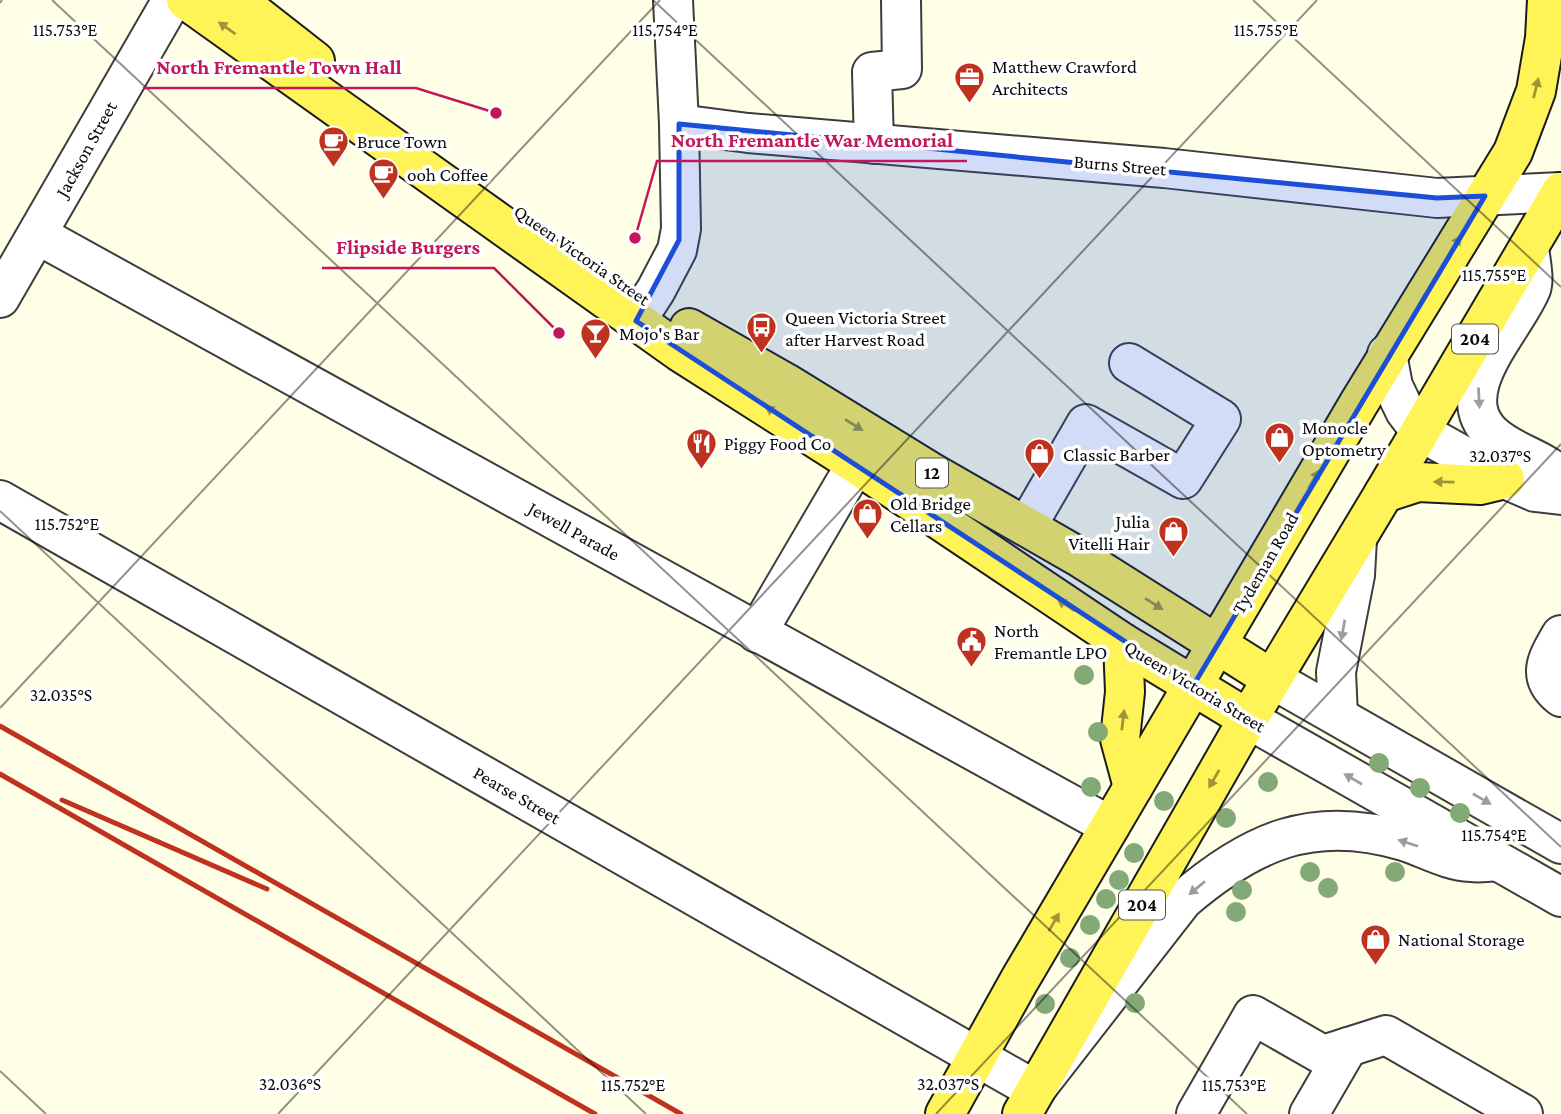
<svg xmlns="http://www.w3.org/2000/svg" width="1561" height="1114" viewBox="0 0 1561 1114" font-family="'Crimson Pro',serif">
  <rect width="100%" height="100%" fill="#ffffe7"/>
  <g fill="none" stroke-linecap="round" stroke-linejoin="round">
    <defs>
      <g id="minor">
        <polyline points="679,124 748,133 1164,168 1437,198 1561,192"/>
        <polyline points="874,144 872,72 902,69 901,0"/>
        <polyline points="38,235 1110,826"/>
        <path d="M1529,247c1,12 6,32 2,42 -17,41 -83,103 -39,145 20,19 50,24 69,43"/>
        <polyline points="0,298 172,0"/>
        <polyline points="636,321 656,290 677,250 681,229 679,124 673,0"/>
        <polyline points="1387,354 1393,386 1405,411 1421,432 1505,479 1535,492 1561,495"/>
        <path d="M0,500l1035,590 148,-190c69,-59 130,-86 221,-59 22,7 43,20 67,21 8,1 18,0 26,-1"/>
        <polyline points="1027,526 1086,424 1183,479 1221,419 1129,363"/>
        <polyline points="757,633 856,464"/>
        <path d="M1561,635c-13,23 -26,41 0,62"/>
        <polyline points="1272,679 1561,844"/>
        <polyline points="1338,716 1336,672 1355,575 1357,539"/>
        <polyline points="1248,719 1561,897"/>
        <polyline points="1196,1114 1253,1015 1323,1055 1386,1035 1523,1114"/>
        <polyline points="1309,1114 1348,1047"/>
      </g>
      <g id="major">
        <polyline points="186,0 680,352 856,464 1123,643 1248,719"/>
        <polyline points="237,0 315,61"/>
        <polyline points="689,328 786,383 929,471 1079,557 1272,679"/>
        <polyline points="1384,493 1418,482 1480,485 1505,479"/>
        <polyline points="1123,643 1125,692 1120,739 1133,787"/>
        <polyline points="945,1114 1019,981 1359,403 1513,152 1536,91 1545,38 1547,0"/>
        <polyline points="1022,1114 1248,719 1384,493 1561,192"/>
      </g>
    </defs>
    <use href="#minor" stroke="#3d3d3d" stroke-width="42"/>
    <use href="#major" stroke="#1b1b1b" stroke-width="42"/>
    <use href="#minor" stroke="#fff" stroke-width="38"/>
    <use href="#major" stroke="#fff457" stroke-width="38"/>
    <g stroke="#bf321d" stroke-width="5">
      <polyline points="0,726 681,1114"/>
      <polyline points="0,774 595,1114"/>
      <polyline points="62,800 267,889"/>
    </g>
  </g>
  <g fill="#82a976">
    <circle cx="1084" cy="675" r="10"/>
    <circle cx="1098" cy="732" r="10"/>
    <circle cx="1379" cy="763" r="10"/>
    <circle cx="1268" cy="782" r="10"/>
    <circle cx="1091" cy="787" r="10"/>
    <circle cx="1420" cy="788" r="10"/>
    <circle cx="1164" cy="801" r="10"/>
    <circle cx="1460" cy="813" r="10"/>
    <circle cx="1226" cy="818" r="10"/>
    <circle cx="1134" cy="853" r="10"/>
    <circle cx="1310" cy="872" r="10"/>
    <circle cx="1395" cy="872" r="10"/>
    <circle cx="1119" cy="880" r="10"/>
    <circle cx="1328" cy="888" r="10"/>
    <circle cx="1242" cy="890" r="10"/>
    <circle cx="1106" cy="899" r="10"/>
    <circle cx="1236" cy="912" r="10"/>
    <circle cx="1090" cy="925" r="10"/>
    <circle cx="1070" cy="958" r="10"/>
    <circle cx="1135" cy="1003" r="10"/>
    <circle cx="1045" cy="1004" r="10"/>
  </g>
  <defs><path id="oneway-solid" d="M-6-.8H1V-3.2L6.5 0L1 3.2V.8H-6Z" transform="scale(1.75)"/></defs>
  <g fill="#9d9638">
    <use href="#oneway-solid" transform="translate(227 28) rotate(-145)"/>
    <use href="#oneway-solid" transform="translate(1536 88) rotate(-76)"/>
    <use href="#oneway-solid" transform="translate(1455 245) rotate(-59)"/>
    <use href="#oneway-solid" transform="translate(774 412) rotate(-148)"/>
    <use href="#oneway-solid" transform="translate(854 425) rotate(32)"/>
    <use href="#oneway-solid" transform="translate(1314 479) rotate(-60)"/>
    <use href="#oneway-solid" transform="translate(1444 482) rotate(-179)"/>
    <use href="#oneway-solid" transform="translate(1154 604) rotate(32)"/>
    <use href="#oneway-solid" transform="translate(1066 605) rotate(-146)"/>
    <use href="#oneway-solid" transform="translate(1123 720) rotate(-83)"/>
    <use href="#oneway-solid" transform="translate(1214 779) rotate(120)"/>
    <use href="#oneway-solid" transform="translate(1054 922) rotate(-60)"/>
  </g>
  <g fill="#9d9d9d">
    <use href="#oneway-solid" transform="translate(1479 398) rotate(87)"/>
    <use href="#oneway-solid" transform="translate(1343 630) rotate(100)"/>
    <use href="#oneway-solid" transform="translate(1353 779) rotate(-150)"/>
    <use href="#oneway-solid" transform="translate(1482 799) rotate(30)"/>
    <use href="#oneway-solid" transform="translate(1408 843) rotate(-162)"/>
    <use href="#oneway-solid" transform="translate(1197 888) rotate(140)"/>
  </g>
  <path fill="#1d4ed8" fill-opacity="0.2" stroke="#1d4ed8" stroke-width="5" stroke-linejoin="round" d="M679,124l758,74 48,-2 -292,490 -557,-365 43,-81z"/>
  <path fill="none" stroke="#0a0a0a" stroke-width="2" stroke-opacity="0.45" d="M52,0l1195,1114M653,0l908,847M1253,0l308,287M0,3l2,-3M0,511l646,603M0,708l660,-708M0,1071l46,43M278,1114l1039,-1114M936,1114l625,-670"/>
  <defs>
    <symbol id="office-pin" viewBox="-11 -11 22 30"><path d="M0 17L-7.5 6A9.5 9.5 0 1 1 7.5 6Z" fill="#bf321d" stroke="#fff"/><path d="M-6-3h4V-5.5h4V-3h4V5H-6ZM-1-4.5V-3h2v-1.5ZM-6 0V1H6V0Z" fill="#fff"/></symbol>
    <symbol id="cafe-pin" viewBox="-11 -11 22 30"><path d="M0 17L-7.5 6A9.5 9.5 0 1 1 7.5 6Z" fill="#bf321d" stroke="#fff"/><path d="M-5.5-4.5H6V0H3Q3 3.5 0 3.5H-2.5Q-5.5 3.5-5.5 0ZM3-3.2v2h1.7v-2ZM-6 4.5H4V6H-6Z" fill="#fff"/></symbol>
    <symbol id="bus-pin" viewBox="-11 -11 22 30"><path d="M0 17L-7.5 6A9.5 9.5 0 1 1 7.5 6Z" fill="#bf321d" stroke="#fff"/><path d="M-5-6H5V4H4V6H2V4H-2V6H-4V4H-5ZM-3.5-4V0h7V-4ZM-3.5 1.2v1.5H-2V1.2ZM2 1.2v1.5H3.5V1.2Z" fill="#fff"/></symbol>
    <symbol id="bar-pin" viewBox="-11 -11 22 30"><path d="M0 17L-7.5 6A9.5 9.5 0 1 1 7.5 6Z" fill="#bf321d" stroke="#fff"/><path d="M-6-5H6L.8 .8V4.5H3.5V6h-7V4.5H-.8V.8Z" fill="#fff"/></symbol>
    <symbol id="shop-pin" viewBox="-11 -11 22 30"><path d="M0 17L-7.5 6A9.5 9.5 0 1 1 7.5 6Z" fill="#bf321d" stroke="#fff"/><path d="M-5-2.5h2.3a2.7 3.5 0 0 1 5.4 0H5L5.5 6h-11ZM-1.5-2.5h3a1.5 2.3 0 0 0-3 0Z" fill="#fff"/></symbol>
    <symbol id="restaurant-pin" viewBox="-11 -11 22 30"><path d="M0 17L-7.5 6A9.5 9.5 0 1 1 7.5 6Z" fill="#bf321d" stroke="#fff"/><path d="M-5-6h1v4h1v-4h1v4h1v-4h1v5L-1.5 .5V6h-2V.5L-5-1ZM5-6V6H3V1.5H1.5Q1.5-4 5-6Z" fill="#fff"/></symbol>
    <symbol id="civic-pin" viewBox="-11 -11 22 30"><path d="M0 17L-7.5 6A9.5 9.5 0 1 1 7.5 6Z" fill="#bf321d" stroke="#fff"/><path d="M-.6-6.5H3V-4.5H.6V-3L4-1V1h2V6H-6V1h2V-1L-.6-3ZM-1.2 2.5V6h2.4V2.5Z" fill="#fff"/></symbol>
  </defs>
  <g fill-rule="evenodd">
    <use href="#office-pin" x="952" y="60" width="35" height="47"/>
    <use href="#cafe-pin" x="316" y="124" width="35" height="47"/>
    <use href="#cafe-pin" x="366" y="156" width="35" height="47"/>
    <use href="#bus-pin" x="744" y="310" width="35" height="47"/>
    <use href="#bar-pin" x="578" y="316" width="35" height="47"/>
    <use href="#shop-pin" x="1262" y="420" width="35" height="47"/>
    <use href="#restaurant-pin" x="684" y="426" width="35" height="47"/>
    <use href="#shop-pin" x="1022" y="436" width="35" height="47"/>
    <use href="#shop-pin" x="850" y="496" width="35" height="47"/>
    <use href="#shop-pin" x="1156" y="514" width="35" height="47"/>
    <use href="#civic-pin" x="954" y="624" width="35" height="47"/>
    <use href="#shop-pin" x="1358" y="922" width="35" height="47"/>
  </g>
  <g text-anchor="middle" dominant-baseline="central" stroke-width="7" stroke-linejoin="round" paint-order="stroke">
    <g fill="#fff" stroke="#545454" stroke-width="2">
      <rect x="1452" y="324.5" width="46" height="29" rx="5"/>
      <rect x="916" y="458.5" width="32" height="29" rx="5"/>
      <rect x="1119" y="890.5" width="46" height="29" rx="5"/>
    </g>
    <g font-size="18" font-weight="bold" fill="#0a0a0a">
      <text x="1475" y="339">204</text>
      <text x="932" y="473">12</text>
      <text x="1142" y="905">204</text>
    </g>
    <g font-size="19" fill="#0a0a0a" stroke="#fff" text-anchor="start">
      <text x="992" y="66">Matthew Crawford<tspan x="992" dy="22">Architects</tspan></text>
      <text x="357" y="141">Bruce Town</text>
      <text x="407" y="174">ooh Coffee</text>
      <text x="785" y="317">Queen Victoria Street<tspan x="785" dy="22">after Harvest Road</tspan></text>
      <text x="619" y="333">Mojo's Bar</text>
      <text x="1302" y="427">Monocle<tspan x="1302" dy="22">Optometry</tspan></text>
      <text x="724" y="443">Piggy Food Co</text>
      <text x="1063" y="454">Classic Barber</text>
      <text x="890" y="503">Old Bridge<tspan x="890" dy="22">Cellars</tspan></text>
      <text x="1150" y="521" text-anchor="end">Julia<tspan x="1150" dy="22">Vitelli Hair</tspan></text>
      <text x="994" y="630">North<tspan x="994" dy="22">Fremantle LPO</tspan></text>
      <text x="1398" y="939">National Storage</text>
    </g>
    <g font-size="19" fill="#0a0a0a" stroke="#fff">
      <text transform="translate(86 149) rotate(-61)">Jackson Street</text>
      <text transform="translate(1120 165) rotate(5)">Burns Street</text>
      <text transform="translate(582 255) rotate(35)">Queen Victoria Street</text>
      <text transform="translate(574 531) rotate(29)">Jewell Parade</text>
      <text transform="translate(1265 563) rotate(-60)">Tydeman Road</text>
      <text transform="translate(1195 686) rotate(31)">Queen Victoria Street</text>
      <text transform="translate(517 795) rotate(30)">Pearse Street</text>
    </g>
  </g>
  <g font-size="18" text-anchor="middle" fill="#0a0a0a" stroke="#fff" stroke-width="7" stroke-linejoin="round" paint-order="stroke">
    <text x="65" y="36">115.753°E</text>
    <text x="665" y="36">115.754°E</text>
    <text x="1266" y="36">115.755°E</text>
    <text x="1494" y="281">115.755°E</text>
    <text x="1500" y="462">32.037°S</text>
    <text x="67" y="530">115.752°E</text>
    <text x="61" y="701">32.035°S</text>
    <text x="1494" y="841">115.754°E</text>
    <text x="290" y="1090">32.036°S</text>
    <text x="948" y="1090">32.037°S</text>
    <text x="633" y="1091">115.752°E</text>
    <text x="1234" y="1091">115.753°E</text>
  </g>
  <path fill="none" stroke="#c2185b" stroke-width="2.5" d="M496 113L416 88H143M635 238L657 161H967M559 333L494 268H322"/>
  <g fill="#c2185b" stroke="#fff" stroke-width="2.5">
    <circle cx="496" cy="113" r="7"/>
    <circle cx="635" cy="238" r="7"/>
    <circle cx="559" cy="333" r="7"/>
  </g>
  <g font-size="21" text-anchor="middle" font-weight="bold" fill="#c2185b" stroke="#fff" stroke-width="7" stroke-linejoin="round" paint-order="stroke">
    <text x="279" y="74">North Fremantle Town Hall</text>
    <text x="812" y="147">North Fremantle War Memorial</text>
    <text x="408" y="254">Flipside Burgers</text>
  </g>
</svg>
